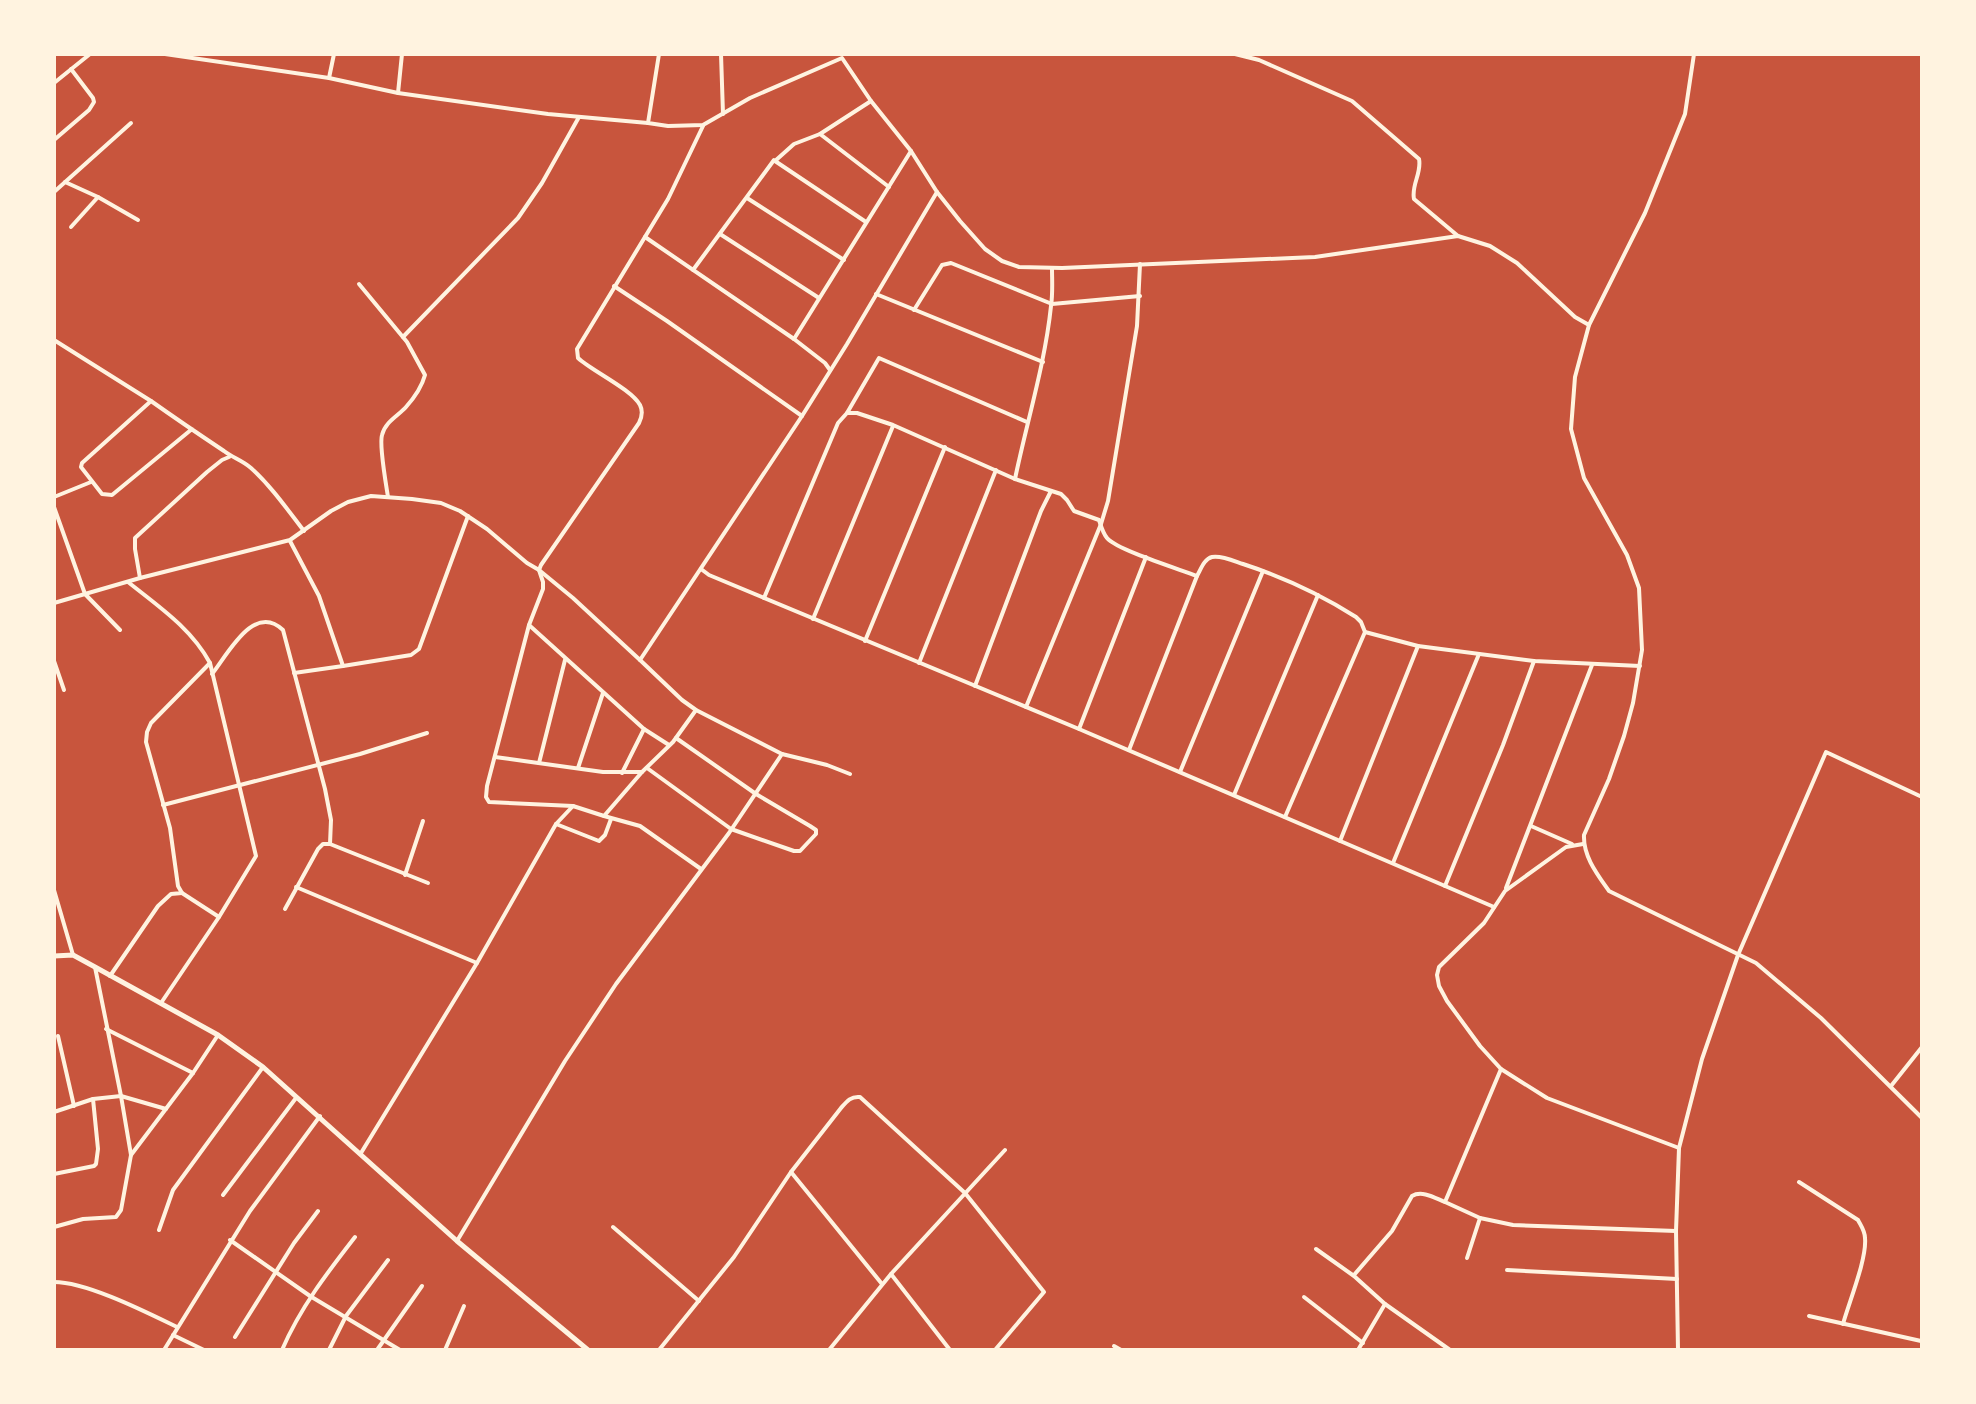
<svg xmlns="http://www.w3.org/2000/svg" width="1976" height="1404" viewBox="0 0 1976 1404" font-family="'Source Serif 4',serif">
  <rect width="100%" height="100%" fill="#c8553d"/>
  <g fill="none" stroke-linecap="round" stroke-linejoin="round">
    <g stroke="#fff3e0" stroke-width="4">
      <polyline points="165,54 329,78 398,93 548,114 648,123"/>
      <polyline points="659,54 648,123 668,126 703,125 750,98 842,58 871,101 911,151 937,192 960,221 985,249 1002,261 1019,267 1062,268 1315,257 1458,236 1490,246 1517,263 1575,317 1589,325"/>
      <polyline points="721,54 723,114"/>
      <path d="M1235,54l24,6 93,41 67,58c3,14 -8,26 -5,40l44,37"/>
      <path d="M1694,54l-9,60 -40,99 -56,112 -14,52 -4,52 13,49 43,77 12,33 3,62 -9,53 -9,33 -15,43 -25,56c-1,21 13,39 25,56l147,72 65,55 101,100"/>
      <polyline points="329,78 334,54"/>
      <polyline points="54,83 90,54"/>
      <polyline points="398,93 402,54"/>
      <polyline points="820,134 889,187"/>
      <polyline points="54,140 89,110 94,102 93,98 71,69"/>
      <polyline points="775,161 866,222"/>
      <polyline points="65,182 98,197 138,220"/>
      <polyline points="54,192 131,123"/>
      <polyline points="747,198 844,260"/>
      <polyline points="71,227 98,197"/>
      <polyline points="720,234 819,298"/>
      <polyline points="645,237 794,339 825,363 830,370"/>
      <polyline points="693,270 774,160 775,161 794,144 820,134 871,101"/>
      <path d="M359,284l48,58 18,33c-3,11 -11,23 -19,32 -8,9 -21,15 -24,28 -3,10 4,49 6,62"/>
      <polyline points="614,286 667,321 802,416"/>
      <polyline points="876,294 1043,362"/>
      <polyline points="914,310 942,265 951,263 1052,304 1140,296"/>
      <polyline points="403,337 518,218 542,183 579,117"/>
      <polyline points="794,339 911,151"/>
      <polyline points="54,340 151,401"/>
      <polyline points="847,413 879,358 1027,422"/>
      <path d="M192,429l-80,66 -10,-1 -21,-27 1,-4 69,-62c24,17 49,34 73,50 9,7 18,9 27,17 20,18 36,41 53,63"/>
      <path d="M1015,479c12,-58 30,-115 36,-173 2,-13 1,-26 1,-38"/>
      <polyline points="54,497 91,482"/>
      <polyline points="54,507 85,594 120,630"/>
      <polyline points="290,541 319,596 343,666 411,655 419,649 468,516"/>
      <polyline points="701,569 709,575 1079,729 1494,907"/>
      <polyline points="140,578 135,549 135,538 207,472 222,460 229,457"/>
      <path d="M128,582c30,24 63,46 82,81l46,193 -37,61 -58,86"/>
      <path d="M764,598l74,-175 9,-10h10l36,12 122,54 46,15 6,6 7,11 25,9c2,6 4,13 8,18 10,12 72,31 90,38"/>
      <polyline points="54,603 140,578 290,540 331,511 348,502 371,496 412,499 441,503 460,511 487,529 527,563 539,570 573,598 640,660 802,416 847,344 937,192"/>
      <polyline points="813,619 893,426"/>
      <polyline points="529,625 644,729 669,745"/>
      <polyline points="1365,632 1418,646"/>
      <polyline points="865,641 945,447"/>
      <polyline points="640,660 682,700 696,710 782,754 827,765 850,774"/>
      <polyline points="54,661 64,690"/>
      <polyline points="919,663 996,470"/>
      <polyline points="294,673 343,666"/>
      <path d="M212,674c16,-20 42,-72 71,-44l42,159 6,31 -1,24"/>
      <polyline points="975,686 1041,511 1051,491"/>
      <polyline points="1026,707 1101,524 1108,501 1137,326 1140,264"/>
      <polyline points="1079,729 1146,557"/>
      <path d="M1129,750l68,-174c4,-7 7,-17 15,-19 9,-2 22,4 31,7 40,13 77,30 113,53l5,5 4,10 -80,185"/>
      <polyline points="495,757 603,772 642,772"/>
      <polyline points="539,763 565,660"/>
      <polyline points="578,768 603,693"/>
      <polyline points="647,768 731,829 794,851 800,851 816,834 816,830 810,826 756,794 676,738"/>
      <polyline points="1180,772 1263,571"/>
      <polyline points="622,773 644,729"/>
      <polyline points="1234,795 1318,595"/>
      <polyline points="163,805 360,754 427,733"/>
      <path d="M573,806l-84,-4 -3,-5 1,-11 42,-161 14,-36v-7l-4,-12 2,-5 98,-142c3,-6 4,-12 1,-18 -9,-16 -48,-34 -62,-47l-1,-9 91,-150 35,-73"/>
      <polyline points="604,816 640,826 701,869"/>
      <polyline points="556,824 599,841 605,835 611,819"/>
      <polyline points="1531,826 1572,844"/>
      <polyline points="1340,841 1418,646 1534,661 1640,666"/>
      <polyline points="1583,844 1566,847 1505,891 1484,923 1439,967 1437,975 1439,986 1447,1001 1480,1046 1501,1069 1547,1098 1679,1148"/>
      <polyline points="1393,863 1479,654"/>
      <polyline points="405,875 423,821"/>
      <polyline points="1445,886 1503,745 1534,661"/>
      <polyline points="296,887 477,963"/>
      <polyline points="1506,888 1592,665"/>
      <polyline points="54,890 73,955"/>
      <polyline points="182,893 219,917"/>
      <polyline points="285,909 318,849 323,844 330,844 428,883"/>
      <polyline points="110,976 158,906 171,894 182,893 178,886 170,828 146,742 147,732 151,723 210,663"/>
      <polyline points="106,1029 193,1073"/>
      <polyline points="58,1036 74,1106"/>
      <polyline points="1501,1069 1445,1202 1480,1218 1513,1225 1676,1231"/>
      <polyline points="1891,1086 1922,1047"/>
      <polyline points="54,1112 93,1099 121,1096 166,1109"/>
      <polyline points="361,1153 477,963 556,824 573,806 604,816 642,772 673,742 696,710"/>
      <polyline points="131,1155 193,1073 218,1035"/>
      <polyline points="791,1172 882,1284"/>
      <polyline points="54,1174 94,1166 96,1164 98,1149 93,1099"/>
      <path d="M1799,1182l59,38c3,6 7,11 7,18 2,21 -16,64 -22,86"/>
      <polyline points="223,1195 296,1098"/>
      <polyline points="54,1227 83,1219 116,1217 121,1210 131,1155 121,1096 95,967"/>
      <polyline points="613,1227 699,1301"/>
      <polyline points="159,1230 173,1190 263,1067"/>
      <polyline points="230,1240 310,1296 400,1350"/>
      <polyline points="457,1241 565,1061 616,984 729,833 782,754"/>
      <polyline points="1316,1249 1354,1276 1385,1304 1450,1350"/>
      <polyline points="1467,1258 1480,1218"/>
      <polyline points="1507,1270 1677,1279"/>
      <polyline points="891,1274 950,1350"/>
      <path d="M1354,1275l38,-44 20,-35c10,-6 23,2 33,6"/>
      <path d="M54,1282c33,0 92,30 123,45"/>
      <polyline points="1304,1297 1363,1343"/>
      <polyline points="1809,1316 1921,1341"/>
      <polyline points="173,1335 204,1350"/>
      <polyline points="235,1337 294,1243 318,1211"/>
      <polyline points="1114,1346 1121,1350"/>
      <polyline points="164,1350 250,1211 320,1116"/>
      <path d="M282,1350c18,-42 45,-77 73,-113"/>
      <polyline points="329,1350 346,1316 388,1260"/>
      <polyline points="377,1350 422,1286"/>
      <polyline points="445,1350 464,1306"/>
      <path d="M659,1350l75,-93 57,-85 50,-64c6,-7 10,-12 19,-11l105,96 79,99 -49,58"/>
      <polyline points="829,1350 891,1274 1005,1150"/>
      <polyline points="1358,1350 1385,1304"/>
      <polyline points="1678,1350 1676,1231 1679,1148 1702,1059 1738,955 1826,752 1922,797"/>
    </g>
    <polyline stroke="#fff3e0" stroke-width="5" points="54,956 73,955 95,967 218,1035 263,1067 457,1241 588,1350"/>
  </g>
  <rect width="1976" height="1404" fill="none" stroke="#fff3e0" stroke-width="112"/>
</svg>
